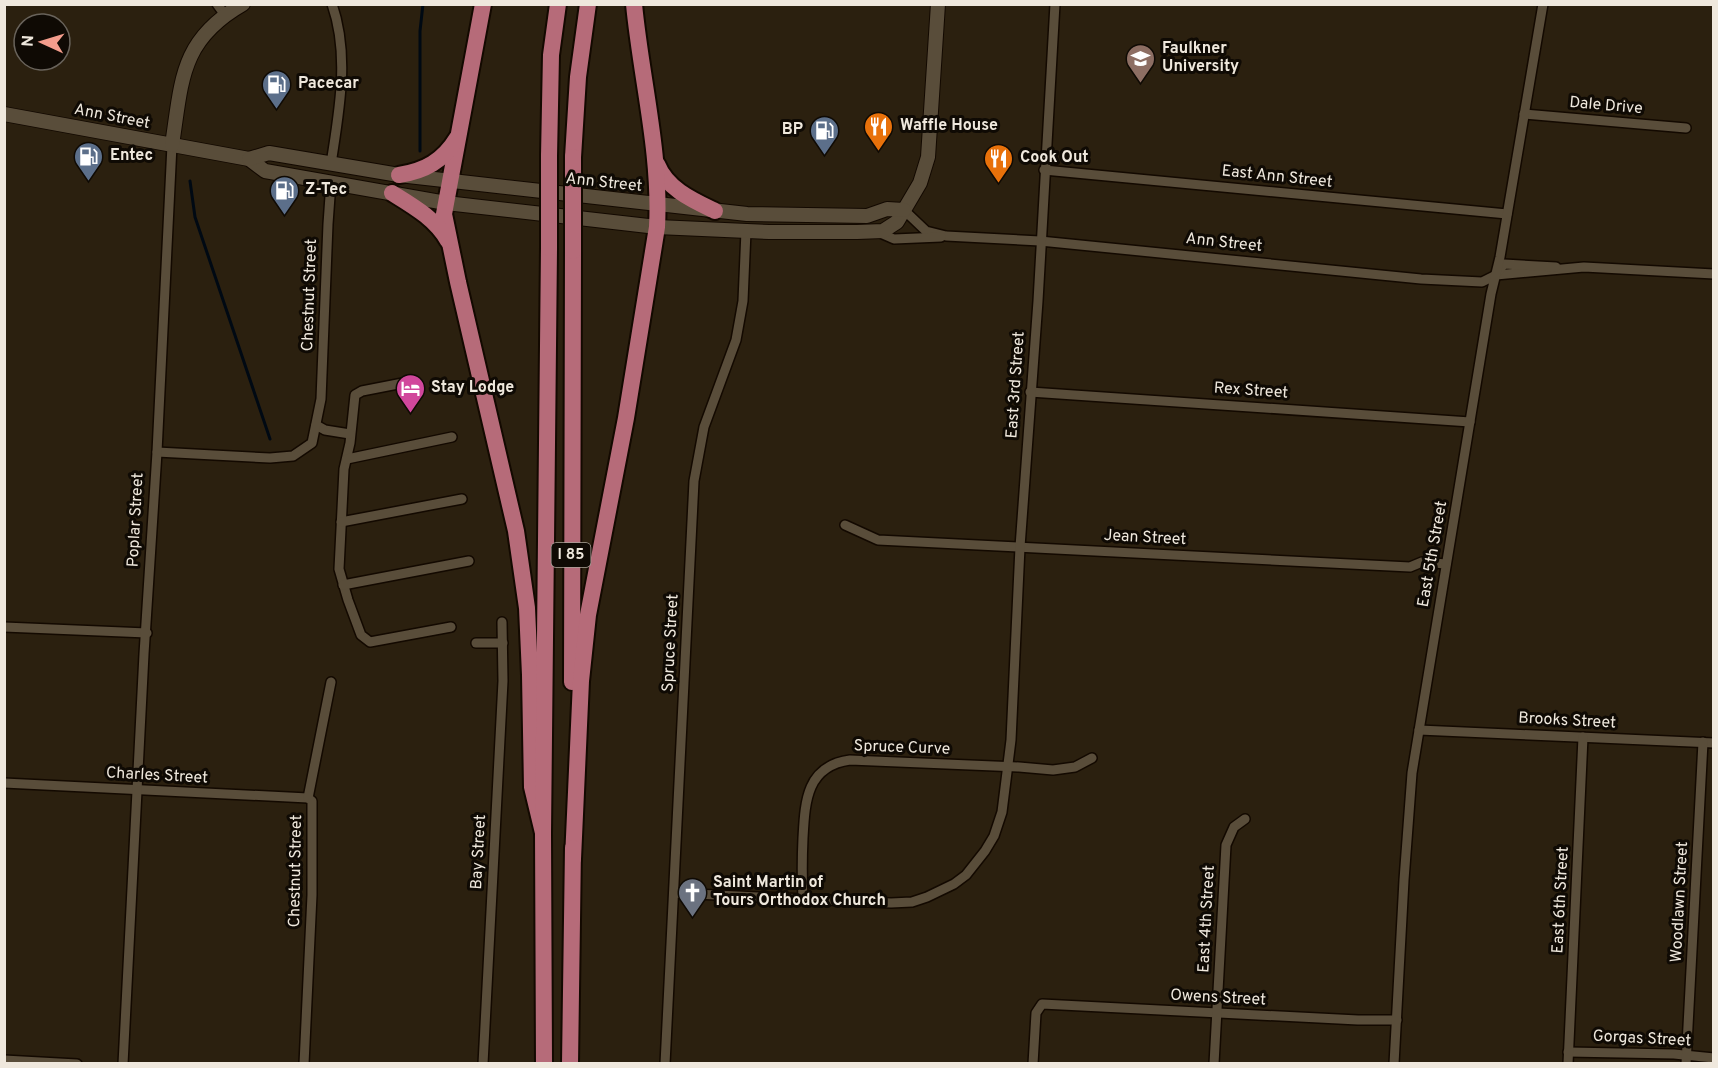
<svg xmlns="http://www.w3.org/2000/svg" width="1718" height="1068" viewBox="0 0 1718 1068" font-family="Overpass,sans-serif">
  <rect width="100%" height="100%" fill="#2b200f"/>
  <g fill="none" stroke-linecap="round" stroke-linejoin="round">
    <g stroke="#000913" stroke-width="3">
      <polyline points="420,151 420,31 423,4"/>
      <polyline points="190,181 195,217 270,439"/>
    </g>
    <defs>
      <g id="street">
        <polyline points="217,4 225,15"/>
        <polyline points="1524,114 1686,128"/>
        <path d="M331,164c8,-53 19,-108 1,-160"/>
        <polyline points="1044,170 1507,214"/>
        <polyline points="904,210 926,231 946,236 1040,241 1421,279 1482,282 1496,275 1584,267 1714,274"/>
        <polyline points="878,232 894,239 941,237"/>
        <polyline points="1499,271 1504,264 1556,267"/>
        <polyline points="408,382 362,391 355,395 350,443 344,469 339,569 348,600 361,635 370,642 451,627"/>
        <polyline points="1030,392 1470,422"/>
        <polyline points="316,425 325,430 350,434"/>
        <polyline points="157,452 270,458 293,456 312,443 321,399 328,224 331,182"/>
        <polyline points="347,459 452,437"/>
        <polyline points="341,522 462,499"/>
        <polyline points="845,525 878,540 1410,567 1422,562 1446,564"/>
        <polyline points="343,585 469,561"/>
        <polyline points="4,627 147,633"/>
        <polyline points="476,643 503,643"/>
        <polyline points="1419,730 1714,743"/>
        <polyline points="4,783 308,798"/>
        <polyline points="674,893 891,903 912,902 927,897 954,884 966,875 985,851 994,836 1002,812 1011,740 1020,547 1038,301 1055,4"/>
        <path d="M803,899c-1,-20 -1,-40 0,-61 2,-36 3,-72 47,-78l169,7 34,3 22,-3 17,-9"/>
        <polyline points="1568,1052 1674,1054 1714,1058"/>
        <polyline points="4,1060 77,1064"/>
        <polyline points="123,1064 144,654 157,452 172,145"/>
        <polyline points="304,1064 312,895 312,801 308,798 331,682"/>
        <polyline points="483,1064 503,681 502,622"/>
        <polyline points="665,1064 694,481 704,427 736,340 743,301 746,231"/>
        <polyline points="1033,1064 1036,1013 1042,1004 1358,1020 1397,1020"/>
        <polyline points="1214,1064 1226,845 1234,827 1245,819"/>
        <polyline points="1394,1064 1404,880 1412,773 1491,294 1500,257 1543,4"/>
        <polyline points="1568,1064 1583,737"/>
        <polyline points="1686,1064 1703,742"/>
      </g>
      <g id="secondary">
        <polyline points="4,114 249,159 265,171 446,203 657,227 769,232 857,232 883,231 897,222 920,183 928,157 938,4"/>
        <path d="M172,145c10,-65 8,-105 71,-141"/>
        <polyline points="249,159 269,153 399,175 747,214 867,216 887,209 904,210"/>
      </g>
      <g id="highway">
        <polyline points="483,4 444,214 458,282 516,531 527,608 530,675 532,787 543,833"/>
        <polyline points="549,156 551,55 558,4"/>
        <polyline points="573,157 578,77 588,4"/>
        <path d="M657,164c10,25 35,36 58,47"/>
        <path d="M399,175c26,-4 44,-14 58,-37"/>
        <path d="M392,193c21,13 44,26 56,48"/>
        <polyline points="572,682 573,251"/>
        <path d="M573,859l8,-178 7,-66 38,-197 31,-191c4,-74 -16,-149 -23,-223"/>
        <polyline points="544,1064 543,833 549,248"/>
        <polyline points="570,1064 573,848"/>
      </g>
    </defs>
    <use href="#street" stroke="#130900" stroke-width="12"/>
    <use href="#secondary" stroke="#130900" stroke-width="16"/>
    <use href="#highway" stroke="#130900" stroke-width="20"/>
    <use href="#street" stroke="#594d3a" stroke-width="9"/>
    <use href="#secondary" stroke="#594d3a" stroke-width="14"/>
    <use href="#highway" stroke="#b66b79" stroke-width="16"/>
    <defs>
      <g id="highway-bridge">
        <polyline points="573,157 573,251"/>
        <polyline points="549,248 549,156"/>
      </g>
    </defs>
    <use href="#highway-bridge" stroke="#130900" stroke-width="20" stroke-linecap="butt"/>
    <use href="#highway-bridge" stroke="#b66b79" stroke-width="16"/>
  </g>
  <defs>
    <symbol id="school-pin" viewBox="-11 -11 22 30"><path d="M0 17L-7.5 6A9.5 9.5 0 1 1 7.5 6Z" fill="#8d6e63" stroke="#0f0a04"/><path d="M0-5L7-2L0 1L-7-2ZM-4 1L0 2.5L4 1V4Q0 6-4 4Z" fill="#fff"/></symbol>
    <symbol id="fuel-pin" viewBox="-11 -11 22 30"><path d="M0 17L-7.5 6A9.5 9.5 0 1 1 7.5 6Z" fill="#5c6f8a" stroke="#0f0a04"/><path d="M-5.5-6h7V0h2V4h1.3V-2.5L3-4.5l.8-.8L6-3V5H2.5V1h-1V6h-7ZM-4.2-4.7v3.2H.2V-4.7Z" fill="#fff"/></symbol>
    <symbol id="restaurant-pin" viewBox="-11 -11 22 30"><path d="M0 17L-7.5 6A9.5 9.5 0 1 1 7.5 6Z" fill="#e8710a" stroke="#0f0a04"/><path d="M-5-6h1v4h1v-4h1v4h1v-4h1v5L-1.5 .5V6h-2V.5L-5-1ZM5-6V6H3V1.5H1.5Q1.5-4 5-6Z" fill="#fff"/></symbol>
    <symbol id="hotel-pin" viewBox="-11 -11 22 30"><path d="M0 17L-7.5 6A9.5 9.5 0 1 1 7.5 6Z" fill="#d1479c" stroke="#0f0a04"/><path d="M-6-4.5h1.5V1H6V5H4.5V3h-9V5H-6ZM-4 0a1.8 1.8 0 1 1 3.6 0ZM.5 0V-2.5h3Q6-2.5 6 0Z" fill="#fff"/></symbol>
    <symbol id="church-pin" viewBox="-11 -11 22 30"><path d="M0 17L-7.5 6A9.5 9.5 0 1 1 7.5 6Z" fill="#6b7280" stroke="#0f0a04"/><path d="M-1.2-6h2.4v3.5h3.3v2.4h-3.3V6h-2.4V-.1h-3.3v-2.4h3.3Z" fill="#fff"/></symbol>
  </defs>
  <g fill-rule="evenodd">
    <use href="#school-pin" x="1124" y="42" width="33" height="45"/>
    <use href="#fuel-pin" x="260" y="68" width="33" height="45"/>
    <use href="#restaurant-pin" x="862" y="110" width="33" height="45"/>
    <use href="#fuel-pin" x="808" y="114" width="33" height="45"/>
    <use href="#fuel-pin" x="72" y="140" width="33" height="45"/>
    <use href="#restaurant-pin" x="982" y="142" width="33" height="45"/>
    <use href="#fuel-pin" x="268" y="174" width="33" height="45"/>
    <use href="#hotel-pin" x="394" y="372" width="33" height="45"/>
    <use href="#church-pin" x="676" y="876" width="33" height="45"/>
  </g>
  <g text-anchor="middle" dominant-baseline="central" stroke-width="6" stroke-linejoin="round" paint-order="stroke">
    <rect fill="#0f0a04" stroke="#aca59c" stroke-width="1.5" x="551.5" y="543" width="39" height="24" rx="4.5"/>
    <g font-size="15" font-weight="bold" fill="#efe8dd">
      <text x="571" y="555">I 85</text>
    </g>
    <g font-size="16" font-weight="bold" fill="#efe8dd" stroke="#0f0a04" text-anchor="start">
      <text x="1162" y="49">Faulkner<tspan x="1162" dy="18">University</tspan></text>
      <text x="298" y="84">Pacecar</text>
      <text x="900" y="126">Waffle House</text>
      <text x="803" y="130" text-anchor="end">BP</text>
      <text x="110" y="156">Entec</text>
      <text x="1020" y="158">Cook Out</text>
      <text x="305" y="190">Z-Tec</text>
      <text x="431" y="388">Stay Lodge</text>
      <text x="713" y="883">Saint Martin of<tspan x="713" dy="18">Tours Orthodox Church</tspan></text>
    </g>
    <g font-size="16" fill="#efe8dd" stroke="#0f0a04">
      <text transform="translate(1606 106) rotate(5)">Dale Drive</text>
      <text transform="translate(112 117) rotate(11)">Ann Street</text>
      <text transform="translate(1277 177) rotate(6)">East Ann Street</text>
      <text transform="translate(604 183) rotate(6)">Ann Street</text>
      <text transform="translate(1224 243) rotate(6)">Ann Street</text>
      <text transform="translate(310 295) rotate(-88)">Chestnut Street</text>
      <text transform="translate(1016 385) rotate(-86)">East 3rd Street</text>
      <text transform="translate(1251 391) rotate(4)">Rex Street</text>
      <text transform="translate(136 520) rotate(-87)">Poplar Street</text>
      <text transform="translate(1145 538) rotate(3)">Jean Street</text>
      <text transform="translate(1433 554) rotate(-80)">East 5th Street</text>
      <text transform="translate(671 643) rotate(-87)">Spruce Street</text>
      <text transform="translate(1567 721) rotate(3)">Brooks Street</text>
      <text transform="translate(902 748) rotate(2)">Spruce Curve</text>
      <text transform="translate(157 776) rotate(3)">Charles Street</text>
      <text transform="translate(479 852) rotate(-87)">Bay Street</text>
      <text transform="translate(296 871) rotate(-89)">Chestnut Street</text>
      <text transform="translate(1561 900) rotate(-87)">East 6th Street</text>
      <text transform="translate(1680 902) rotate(-87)">Woodlawn Street</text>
      <text transform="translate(1207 919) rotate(-87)">East 4th Street</text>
      <text transform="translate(1218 998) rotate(3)">Owens Street</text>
      <text transform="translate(1642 1039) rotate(3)">Gorgas Street</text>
    </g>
  </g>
  <rect width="1718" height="1068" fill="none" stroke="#efe8dd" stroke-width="12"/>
  <g transform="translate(42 42) rotate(274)"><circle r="28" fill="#0f0a04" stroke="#69635b" stroke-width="1.5"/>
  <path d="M0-4.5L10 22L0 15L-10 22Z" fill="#f49d8c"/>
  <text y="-9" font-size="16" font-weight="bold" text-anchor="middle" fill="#efe8dd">N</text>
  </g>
</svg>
